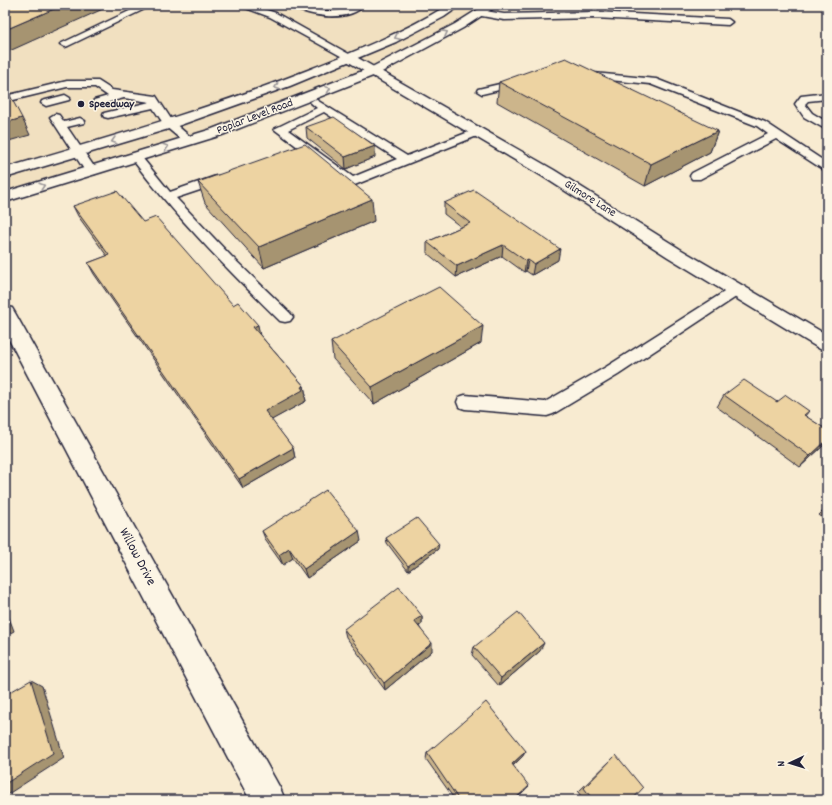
<svg xmlns="http://www.w3.org/2000/svg" width="832" height="805" viewBox="0 0 832 805" font-family="Dekko,sans-serif">
  <rect width="100%" height="100%" fill="#f8ebd1"/>
  <filter id="ink" filterUnits="userSpaceOnUse"><feTurbulence type="fractalNoise" baseFrequency=".025" numOctaves="2"/><feDisplacementMap in="SourceGraphic" scale="8" xChannelSelector="R" yChannelSelector="G"/><feConvolveMatrix kernelMatrix="1 2 1 2 8 2 1 2 1" color-interpolation-filters="sRGB"/></filter>
  <g filter="url(#ink)">
    <polygon fill="#f1e0c0" points="5,5 493,5 374,71 217,132 5,197"/>
    <g fill="none" stroke-linecap="round" stroke-linejoin="round">
      <defs>
        <g id="lane">
          <polygon points="142,5 153,5 68,46 65,47 60,44"/>
          <polygon points="238,5 251,5 276,13 356,58 354,60 348,60 270,17"/>
          <path d="M287,5c14,0 27,6 41,6 13,1 24,-6 37,-6 -16,16 -44,12 -64,6 -5,-2 -11,-3 -14,-6z"/>
          <polygon points="479,10 504,14 595,12 728,19 732,22 728,25 595,18 504,20 476,15 476,11"/>
          <polygon points="583,72 656,79 765,122 827,163 827,172 776,139 700,179 692,179 690,176 692,173 768,134 757,126 650,84 579,77 578,75 579,73"/>
          <polygon points="521,79 526,82 525,84 482,94 477,91 478,89"/>
          <polygon points="67,81 98,81 112,90 156,96 173,122 194,140 192,142 184,142 165,126 153,108 108,118 104,117 103,115 104,113 150,102 124,98 98,105 94,104 93,102 94,100 108,96 95,87 67,87 5,102 5,96"/>
          <polygon points="827,93 827,99 808,101 805,104 812,113 827,122 827,130 804,117 795,104 801,96"/>
          <polygon points="65,95 70,98 69,100 46,106 41,103 42,101"/>
          <path d="M315,99l92,57 67,-26 4,-1 6,3 -2,2 -130,52 -4,-1 -74,-56 43,-21 -7,-6zM324,112l73,47 -44,18 -65,-47z"/>
          <polygon points="55,114 59,115 64,122 80,118 85,121 84,123 67,127 97,171 95,174 87,174 50,117"/>
          <path d="M136,153l4,2 30,37 46,-16h8l2,3 -2,3 -48,16 55,58 59,57 3,4 -3,4 -5,1 -5,-1c-53,-52 -104,-104 -148,-162l-2,-2 2,-2z"/>
          <polygon points="737,285 742,287 744,290 742,293 618,375 553,414 547,416 465,409 459,407 457,402 459,397 465,395 545,402 606,367 732,287"/>
        </g>
        <g id="street">
          <polygon points="351,54 554,170 680,249 827,335 827,351 820,349 668,257 542,176 347,61 345,58"/>
          <polygon points="5,306 12,308 15,313 280,788 285,800 250,800 5,332"/>
        </g>
        <g id="secondary">
          <path d="M448,5h13l-17,12 -48,25 -106,44 -118,42 -167,50v-10c102,-30 204,-59 303,-98 48,-19 96,-38 140,-65z"/>
          <polygon points="485,5 498,5 463,28 378,74 222,135 5,202 5,192 212,129 370,68 455,24"/>
        </g>
      </defs>
      <use href="#lane" stroke="#22223b" stroke-width="3"/>
      <use href="#street" stroke="#22223b" stroke-width="3"/>
      <use href="#secondary" stroke="#22223b" stroke-width="3"/>
      <use href="#lane" fill="#fcf5e5" fill-rule="evenodd"/>
      <use href="#street" fill="#fcf5e5" fill-rule="evenodd"/>
      <use href="#secondary" fill="#fcf5e5" fill-rule="evenodd"/>
    </g>
    <g fill="#ccb58b" stroke="#22223b">
      <polygon points="499,82 718,131 710,152 645,186 497,102"/>
      <polygon points="306,127 375,157 346,169 307,138"/>
      <polygon points="198,182 374,221 264,268 205,203"/>
      <polygon points="444,203 558,260 532,275 526,271 524,272 502,256 456,277 427,253 427,242 461,227 444,214"/>
      <polygon points="73,206 143,222 260,335 304,386 306,396 305,397 306,401 271,420 293,448 295,458 243,488 94,274 88,263 107,256 78,216"/>
      <polygon points="331,342 481,343 374,404 333,359"/>
      <polygon points="724,395 777,402 809,411 805,416 827,430 827,442 823,446 800,467 717,407"/>
      <polygon points="827,507 827,521 819,515"/>
      <polygon points="262,531 361,541 307,578 293,558 283,565 266,541"/>
      <polygon points="386,538 438,549 408,571 387,543"/>
      <polygon points="422,616 422,624 419,626 432,651 385,690 346,637 344,629"/>
      <polygon points="474,647 540,651 499,686 472,655"/>
      <polygon points="526,751 522,757 513,766 525,790 515,800 455,800 426,759 427,753"/>
      <polygon points="616,755 632,800 584,800 578,792 610,761"/>
    </g>
    <g fill="#a69471" stroke="#22223b">
      <polygon points="63,5 104,5 105,8 5,53 5,30"/>
      <polygon points="22,118 30,135 5,142 5,123"/>
      <polygon points="718,131 710,152 645,186 651,164"/>
      <polygon points="375,146 375,157 346,169 345,157"/>
      <polygon points="372,199 374,221 264,268 259,247"/>
      <polygon points="503,245 502,256 456,277 457,266"/>
      <polygon points="560,249 558,260 532,275 534,264"/>
      <polygon points="528,260 526,271 524,272 526,261"/>
      <polygon points="258,325 260,336 253,327"/>
      <polygon points="483,326 481,343 374,404 372,387"/>
      <polygon points="304,386 306,396 305,397 306,401 268,422 265,411"/>
      <polygon points="827,440 827,442 823,446 800,467 810,456"/>
      <polygon points="293,448 295,458 243,488 239,479"/>
      <polygon points="359,531 361,541 307,578 304,569"/>
      <polygon points="439,544 438,549 408,571 408,566"/>
      <polygon points="289,548 293,558 283,565 279,555"/>
      <polygon points="5,607 14,631 5,636"/>
      <polygon points="422,616 422,624 414,629 414,621"/>
      <polygon points="432,643 432,651 385,690 384,683"/>
      <polygon points="544,643 540,651 499,686 501,678"/>
      <polygon points="31,680 42,686 64,758 5,796 5,784"/>
      <polygon points="526,751 522,757 509,769 512,764"/>
    </g>
    <g fill="#edd3a2" stroke="#22223b">
      <polygon points="5,5 63,5 5,30"/>
      <polygon points="566,58 718,131 651,164 499,82"/>
      <polygon points="5,88 6,88 22,118 5,123"/>
      <polygon points="334,117 375,146 345,157 306,127"/>
      <polygon points="305,144 372,199 259,247 198,182"/>
      <polygon points="474,190 560,249 534,264 528,260 526,261 503,245 457,266 427,242 470,223 444,203"/>
      <polygon points="117,191 143,222 156,217 233,305 238,302 258,325 253,327 304,386 301,387 303,390 265,411 293,448 239,479 88,263 109,255 73,206"/>
      <polygon points="439,287 483,326 372,387 331,342"/>
      <polygon points="744,380 777,402 786,395 809,411 804,415 827,430 827,440 810,456 724,395"/>
      <polygon points="326,490 359,531 304,569 289,548 279,555 262,531"/>
      <polygon points="417,518 439,544 408,566 386,538"/>
      <polygon points="399,587 422,616 414,621 432,643 384,683 344,629"/>
      <polygon points="518,612 544,643 501,678 474,647"/>
      <polygon points="31,680 53,753 5,784 5,695"/>
      <polygon points="486,702 526,751 512,764 529,786 514,800 459,800 427,753"/>
      <polygon points="616,755 643,788 632,800 586,800 590,796 584,788"/>
    </g>
    <defs><path id="oneway-chevron" d="M-2-3.5L2.5 0L-2 3.5" fill="none" stroke-width="1.6" stroke-linecap="round" stroke-linejoin="round"/></defs>
    <g stroke="#9a9698">
      <use href="#oneway-chevron" transform="translate(445 33) rotate(-28)"/>
      <use href="#oneway-chevron" transform="translate(397 37) rotate(155)"/>
      <use href="#oneway-chevron" transform="translate(277 87) rotate(160)"/>
      <use href="#oneway-chevron" transform="translate(328 89) rotate(-21)"/>
      <use href="#oneway-chevron" transform="translate(114 141) rotate(164)"/>
      <use href="#oneway-chevron" transform="translate(166 147) rotate(-18)"/>
      <use href="#oneway-chevron" transform="translate(42 186) rotate(-17)"/>
    </g>
  </g>
  <circle fill="#22223b" stroke="#fcf5e5" stroke-width="1.5" cx="81" cy="104" r="4"/>
  <g text-anchor="middle" dominant-baseline="central" stroke-width="3" stroke-linejoin="round" paint-order="stroke">
    <g font-size="12" font-weight="bold" fill="#22223b" stroke="#fcf5e5" text-anchor="start">
      <text x="89" y="104">Speedway</text>
    </g>
    <g font-size="12" fill="#22223b" stroke="#fcf5e5">
      <text transform="translate(255 117) rotate(-21)">Poplar Level Road</text>
      <text transform="translate(590 199) rotate(32)">Gilmore Lane</text>
    </g>
    <g font-size="14" fill="#22223b" stroke="#fcf5e5">
      <text transform="translate(137 557) rotate(62)">Willow Drive</text>
    </g>
  </g>
  <rect width="832" height="805" fill="none" stroke="#fcf5e5" stroke-width="20"/>
  <rect x="10" y="10" width="812" height="785" fill="none" stroke="#22223b" stroke-width="1.5" filter="url(#ink)"/>
  <g transform="translate(790 763) rotate(266)" stroke="#fcf5e5" stroke-width="3" paint-order="stroke">
  <path d="M0-3L7 15L0 10L-7 15Z" fill="#22223b"/>
  <text y="-6" font-size="11" font-weight="bold" text-anchor="middle" fill="#22223b">N</text>
  </g>
</svg>
